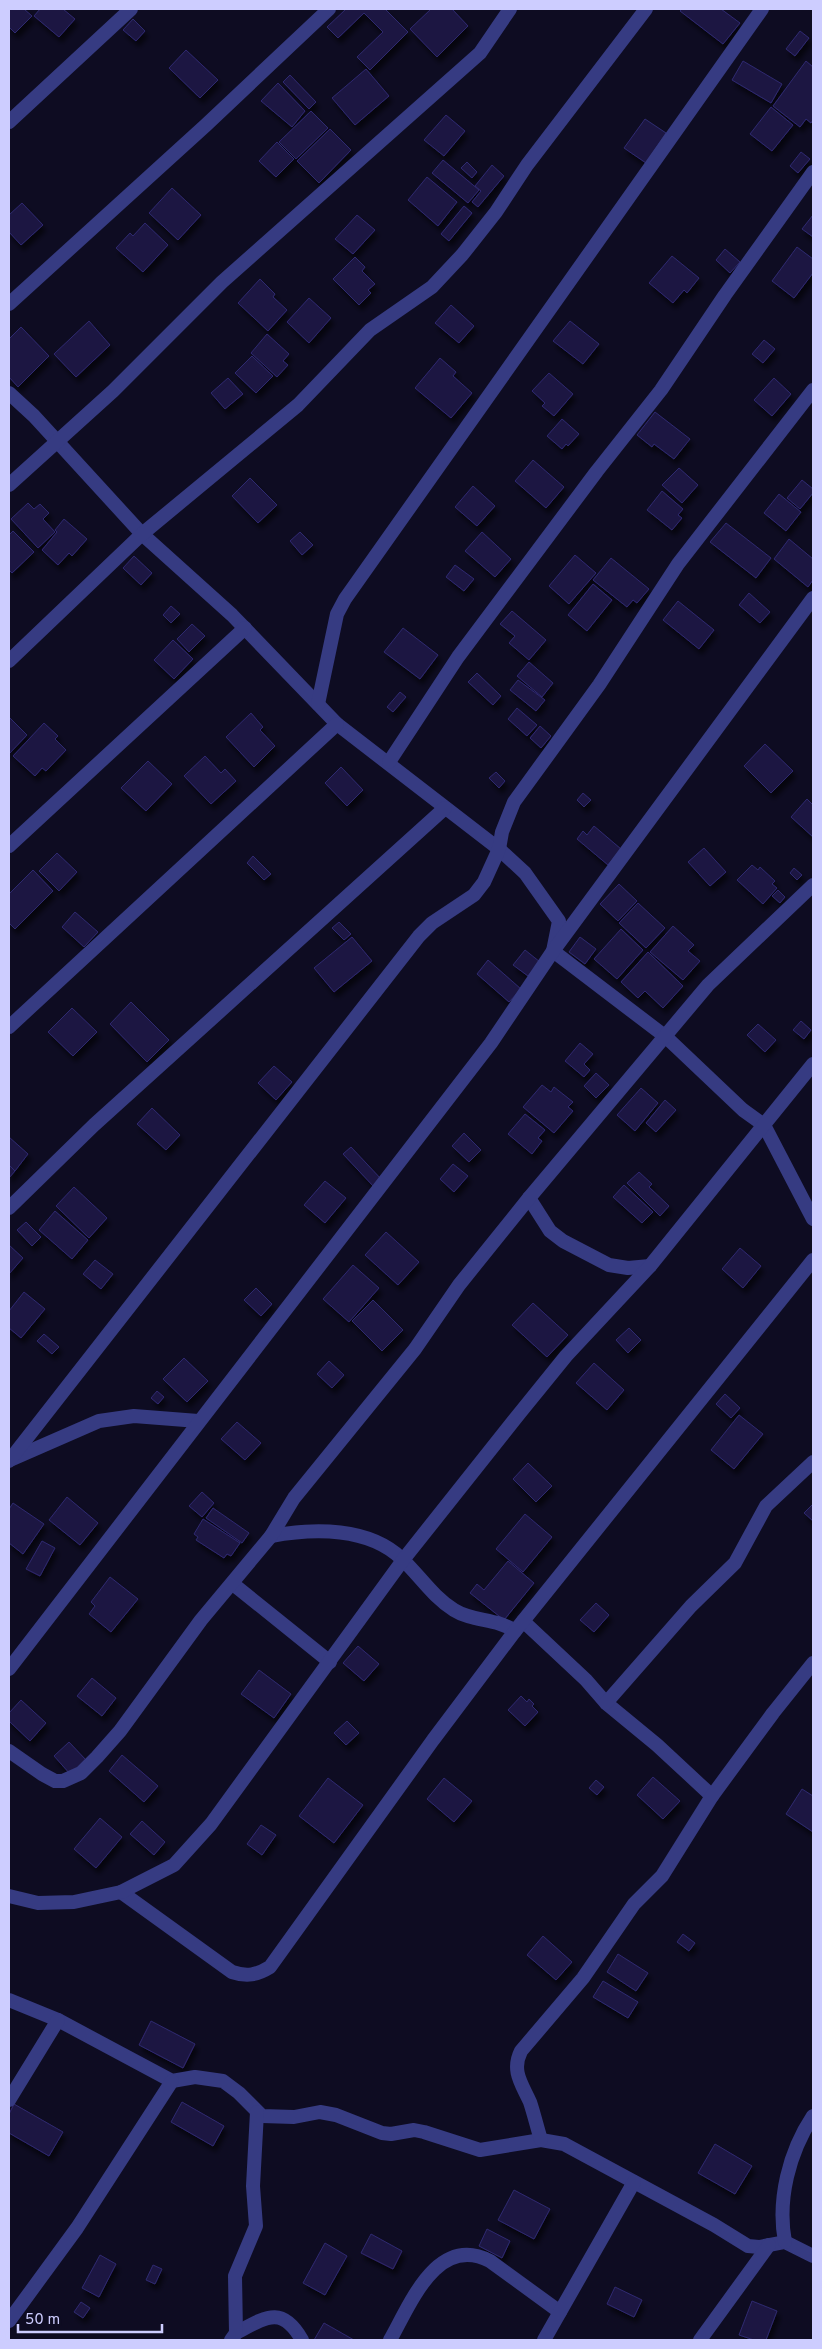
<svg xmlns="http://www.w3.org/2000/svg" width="822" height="2349" viewBox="0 0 822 2349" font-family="Overpass,sans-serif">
  <defs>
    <filter id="shadow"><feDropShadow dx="3" dy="5.5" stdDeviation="2.5" flood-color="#0009"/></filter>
  </defs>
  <rect width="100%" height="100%" fill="#0e0c22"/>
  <g fill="#1c1843" stroke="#2f2970" filter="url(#shadow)">
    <polygon points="9,9 24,9 32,16 15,33 9,27"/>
    <polygon points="40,9 63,9 75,19 59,37 34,16"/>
    <polygon points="346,9 385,9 408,32 370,70 357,57 383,32 364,13 338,38 327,27"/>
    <polygon points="431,9 452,9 468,26 437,57 410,29"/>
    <polygon points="682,9 721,9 740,23 723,44 680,11"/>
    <polygon points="133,19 145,31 136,41 123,30"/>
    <polygon points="800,31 809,38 795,56 786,49"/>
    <polygon points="186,50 218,80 200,98 169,68"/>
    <polygon points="743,61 782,84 771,103 732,80"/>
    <polygon points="806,61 813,67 813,120 811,123 806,119 800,127 773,106"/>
    <polygon points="366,69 389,96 355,125 332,98"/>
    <polygon points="290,75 316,102 309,109 283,82"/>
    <polygon points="278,83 305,111 292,127 261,101"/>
    <polygon points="771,107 793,125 772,151 750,134"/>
    <polygon points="311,111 328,128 296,159 279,142"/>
    <polygon points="446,115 465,131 444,156 424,140"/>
    <polygon points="645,119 666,133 646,163 624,148"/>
    <polygon points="330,129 351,150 319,183 297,161"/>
    <polygon points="277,142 294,159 276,177 259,161"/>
    <polygon points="801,152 810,159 798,173 790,166"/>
    <polygon points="443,160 479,190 468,203 432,173"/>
    <polygon points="467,162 477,172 472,178 461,168"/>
    <polygon points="492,165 504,176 478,207 472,202 481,191 475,186"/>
    <polygon points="427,177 457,202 438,226 408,200"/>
    <polygon points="172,188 201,215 178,240 149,213"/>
    <polygon points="22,203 43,225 21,245 9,232 9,215"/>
    <polygon points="464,206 472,213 449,241 441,234"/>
    <polygon points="357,215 375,230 353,254 335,239"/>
    <polygon points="813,215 813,237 802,229"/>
    <polygon points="145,223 168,245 143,272 116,248 130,233 133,236"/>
    <polygon points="797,247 813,259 813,273 794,298 772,281"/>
    <polygon points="725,249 740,262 730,273 716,260"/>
    <polygon points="672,256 699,278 687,293 684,290 673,303 649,283"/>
    <polygon points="355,257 365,267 362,271 375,284 368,290 371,293 359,305 333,279"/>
    <polygon points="260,279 275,294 273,297 287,310 268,331 238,303"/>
    <polygon points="309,298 331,318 309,343 287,322"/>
    <polygon points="451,305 474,326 459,343 435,323"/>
    <polygon points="89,321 110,345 76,377 54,354"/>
    <polygon points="570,321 599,344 583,364 553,341"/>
    <polygon points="21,327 49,356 18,387 9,377 9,339"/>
    <polygon points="267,334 289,354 283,361 288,365 277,377 251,353"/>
    <polygon points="764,340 775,349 763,363 752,354"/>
    <polygon points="252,356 273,376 256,393 235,373"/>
    <polygon points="440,358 456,372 453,376 472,393 451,418 415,388"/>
    <polygon points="549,373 573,394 554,416 542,406 545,403 532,391"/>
    <polygon points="228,378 243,394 225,409 211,393"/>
    <polygon points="774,378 791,394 772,416 754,400"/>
    <polygon points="655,412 690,439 674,459 654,444 652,447 637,435"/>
    <polygon points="562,419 579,434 568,446 566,444 562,449 547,436"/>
    <polygon points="533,460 564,487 546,508 515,481"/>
    <polygon points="679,468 698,485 682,503 662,485"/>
    <polygon points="250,478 277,505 258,523 232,496"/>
    <polygon points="802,480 813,489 813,493 800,509 787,498"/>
    <polygon points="473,486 495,506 477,526 455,507"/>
    <polygon points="662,491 683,509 678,515 682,518 672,530 647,510"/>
    <polygon points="779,494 801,512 786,531 764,513"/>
    <polygon points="28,503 34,509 40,504 49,513 43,519 55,532 38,548 11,519"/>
    <polygon points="64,519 87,539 72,556 69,553 58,565 42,550 57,532 55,530"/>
    <polygon points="726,523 771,558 756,578 710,542"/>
    <polygon points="13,531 34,552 12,573 9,570 9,535"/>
    <polygon points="300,532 313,545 302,555 290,541"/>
    <polygon points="482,532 511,559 495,577 465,551"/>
    <polygon points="789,539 813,559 813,580 808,587 774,559"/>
    <polygon points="575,555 596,573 569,604 549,586"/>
    <polygon points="134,556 152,573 141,585 123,568"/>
    <polygon points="611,558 649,589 637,603 633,600 627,607 593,580"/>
    <polygon points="455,565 474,579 464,591 446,577"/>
    <polygon points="593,584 612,600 587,631 568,615"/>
    <polygon points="749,593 770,612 760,623 739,605"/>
    <polygon points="678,601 714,630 699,649 663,620"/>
    <polygon points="171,606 180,614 171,623 163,615"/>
    <polygon points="512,611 546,640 529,660 509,643 515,636 500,624"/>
    <polygon points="192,624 205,636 189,652 177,639"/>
    <polygon points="403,628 438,655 420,679 384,652"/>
    <polygon points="173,640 193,659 174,679 154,660"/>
    <polygon points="529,662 553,683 542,697 517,676"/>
    <polygon points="477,673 501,696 493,705 468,682"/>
    <polygon points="518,680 545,700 536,711 510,690"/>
    <polygon points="400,692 406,697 393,712 387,707"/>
    <polygon points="517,708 537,725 527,736 508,719"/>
    <polygon points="251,713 263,727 260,730 275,746 254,767 226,737"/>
    <polygon points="9,717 27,735 9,754"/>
    <polygon points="44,723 58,736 55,739 66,750 46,771 42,768 35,776 13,756"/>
    <polygon points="540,726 551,736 541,748 530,738"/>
    <polygon points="765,744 793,771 771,793 744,766"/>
    <polygon points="205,756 221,773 225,769 236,781 211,804 184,776"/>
    <polygon points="148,761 172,784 146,811 121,788"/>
    <polygon points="341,767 363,790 347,806 325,783"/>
    <polygon points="496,772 505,781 499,788 489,778"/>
    <polygon points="583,793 591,800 584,807 577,800"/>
    <polygon points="807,799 813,805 813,837 791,817"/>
    <polygon points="594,826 621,849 608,865 577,839 583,831 587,835"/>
    <polygon points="704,848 726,872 710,886 688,862"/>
    <polygon points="57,853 77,872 59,891 39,871"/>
    <polygon points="253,856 271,874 264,880 247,863"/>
    <polygon points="752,865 758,870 760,867 775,881 772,884 777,888 763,904 737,880"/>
    <polygon points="794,868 802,875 797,880 790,873"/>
    <polygon points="33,870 53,891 15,929 9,923 9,894"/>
    <polygon points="619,884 637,901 618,921 600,904"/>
    <polygon points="778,890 785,897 780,903 772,896"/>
    <polygon points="638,903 665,928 646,948 619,923"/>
    <polygon points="75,912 98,932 84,947 62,927"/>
    <polygon points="339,922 351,934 344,940 332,928"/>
    <polygon points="673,926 694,945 688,951 700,961 683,980 650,952"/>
    <polygon points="621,929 643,950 617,979 594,959"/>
    <polygon points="352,937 372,961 334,992 314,968"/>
    <polygon points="580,937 596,949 585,964 569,952"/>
    <polygon points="525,950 540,962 528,976 513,965"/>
    <polygon points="648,952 683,986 663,1008 645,991 638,998 621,982"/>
    <polygon points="488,960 521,989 509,1002 477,974"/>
    <polygon points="131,1002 169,1040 147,1062 110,1024"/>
    <polygon points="72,1008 97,1032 73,1056 48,1032"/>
    <polygon points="801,1021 811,1030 804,1039 793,1030"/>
    <polygon points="758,1024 776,1040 765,1052 747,1035"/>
    <polygon points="580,1043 593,1054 584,1064 590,1070 584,1077 565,1061"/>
    <polygon points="274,1066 292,1082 276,1100 258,1083"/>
    <polygon points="596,1073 609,1085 596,1098 584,1086"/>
    <polygon points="542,1085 551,1092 554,1087 573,1102 568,1107 573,1111 554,1133 523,1107"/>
    <polygon points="641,1088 658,1103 635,1131 617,1115"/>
    <polygon points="665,1100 676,1110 656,1132 646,1123"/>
    <polygon points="152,1108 180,1135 166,1150 137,1124"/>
    <polygon points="525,1114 545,1130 538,1138 542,1141 532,1154 508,1134"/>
    <polygon points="464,1133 481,1150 469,1162 452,1146"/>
    <polygon points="9,1137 28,1154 15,1171 9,1165"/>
    <polygon points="351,1147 382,1180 374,1187 343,1154"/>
    <polygon points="453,1164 468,1176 454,1192 440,1179"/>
    <polygon points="9,1165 15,1171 9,1178"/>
    <polygon points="639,1172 652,1184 649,1187 669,1206 660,1216 627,1183"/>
    <polygon points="325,1181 346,1198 325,1223 304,1205"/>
    <polygon points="624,1185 653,1212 642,1223 613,1197"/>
    <polygon points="74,1187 107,1218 89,1238 56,1206"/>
    <polygon points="55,1211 88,1240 72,1259 39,1230"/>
    <polygon points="26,1222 41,1237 32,1246 17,1230"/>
    <polygon points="386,1232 419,1262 398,1285 365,1255"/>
    <polygon points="9,1245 23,1258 9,1274"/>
    <polygon points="740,1248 761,1266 743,1288 722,1269"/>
    <polygon points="95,1260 113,1274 101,1289 83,1274"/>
    <polygon points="353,1265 379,1288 349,1322 323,1299"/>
    <polygon points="256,1288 272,1304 261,1316 244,1300"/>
    <polygon points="24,1292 45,1309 21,1338 9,1328 9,1311"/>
    <polygon points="373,1300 403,1330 382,1351 352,1321"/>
    <polygon points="533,1303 568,1335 547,1357 512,1325"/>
    <polygon points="629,1328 641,1340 628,1353 616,1340"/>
    <polygon points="44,1334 59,1347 52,1354 37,1341"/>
    <polygon points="184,1358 208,1381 187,1402 163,1379"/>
    <polygon points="329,1361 344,1375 332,1388 317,1374"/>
    <polygon points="594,1363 624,1390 607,1410 576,1383"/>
    <polygon points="157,1391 164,1397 158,1404 151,1398"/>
    <polygon points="725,1394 740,1408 731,1418 716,1404"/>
    <polygon points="739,1415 763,1434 734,1469 711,1450"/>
    <polygon points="237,1422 261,1443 245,1460 221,1439"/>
    <polygon points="528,1463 552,1486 536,1502 513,1479"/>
    <polygon points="202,1492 214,1503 202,1517 189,1506"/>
    <polygon points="67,1497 98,1523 80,1545 49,1520"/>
    <polygon points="13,1503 44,1524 23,1554 9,1543 9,1509"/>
    <polygon points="813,1504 813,1521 804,1513"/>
    <polygon points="213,1508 249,1533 242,1543 206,1518"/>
    <polygon points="525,1514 552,1537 523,1572 496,1549"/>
    <polygon points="203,1519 240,1543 231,1556 227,1554 224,1558 196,1540 198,1537 194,1534"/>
    <polygon points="42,1541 55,1548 40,1576 26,1569"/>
    <polygon points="508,1561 534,1583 504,1620 470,1593 477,1584 484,1590"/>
    <polygon points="110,1577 138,1599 111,1632 89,1614 95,1606 91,1602"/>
    <polygon points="596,1603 609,1615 594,1632 580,1620"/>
    <polygon points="358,1646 379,1664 364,1681 343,1663"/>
    <polygon points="259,1670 291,1694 274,1718 241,1694"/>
    <polygon points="92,1678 116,1698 102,1716 77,1696"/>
    <polygon points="521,1696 527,1702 529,1699 534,1704 532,1706 538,1712 525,1726 508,1710"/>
    <polygon points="21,1700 46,1723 30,1741 9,1721 9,1713"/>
    <polygon points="347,1721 359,1733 346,1745 334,1733"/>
    <polygon points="69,1742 86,1760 71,1775 54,1756"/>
    <polygon points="122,1755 158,1786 144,1802 109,1771"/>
    <polygon points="653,1777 680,1801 663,1819 637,1795"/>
    <polygon points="328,1778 363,1805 334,1843 299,1816"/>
    <polygon points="444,1778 472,1801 454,1822 427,1799"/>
    <polygon points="596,1780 604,1787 597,1795 589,1788"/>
    <polygon points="802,1789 813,1796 813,1832 786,1814"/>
    <polygon points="100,1818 122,1837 96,1868 74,1849"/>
    <polygon points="142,1821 165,1842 154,1855 130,1834"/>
    <polygon points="261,1825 276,1835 262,1855 247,1844"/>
    <polygon points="683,1934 695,1943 689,1951 677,1942"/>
    <polygon points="543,1936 572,1962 556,1980 527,1955"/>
    <polygon points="618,1954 648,1973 636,1991 607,1972"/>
    <polygon points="603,1981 638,2002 628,2018 593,1997"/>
    <polygon points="151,2021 195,2044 183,2068 139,2045"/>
    <polygon points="182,2102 224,2126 213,2146 171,2122"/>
    <polygon points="14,2104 63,2132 49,2156 9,2133 9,2114"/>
    <polygon points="715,2144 752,2166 735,2194 698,2173"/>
    <polygon points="514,2190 550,2209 534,2239 498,2220"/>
    <polygon points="487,2229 510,2241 502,2258 479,2246"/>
    <polygon points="371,2234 402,2251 393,2269 361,2253"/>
    <polygon points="325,2243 347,2256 325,2295 303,2283"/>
    <polygon points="100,2255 116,2264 99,2297 82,2288"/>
    <polygon points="153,2265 162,2269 155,2284 146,2280"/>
    <polygon points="615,2287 642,2300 634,2317 607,2304"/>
    <polygon points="752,2301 777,2311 766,2340 754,2340 739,2335"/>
    <polygon points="81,2302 90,2308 83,2318 74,2312"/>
    <polygon points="324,2323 354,2340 314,2340"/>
  </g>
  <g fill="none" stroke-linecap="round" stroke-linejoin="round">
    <g stroke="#363b82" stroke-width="14">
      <polyline points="9,122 131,9"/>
      <polyline points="9,304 206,125 329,9"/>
      <polyline points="9,393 34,416 142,534 232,615 337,724 499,849 525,873 559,921 553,951 666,1037 743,1110 764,1125 813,1219"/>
      <polyline points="9,485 113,391 222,282 480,53 510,9"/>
      <polyline points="9,661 142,534 298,405 370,330 432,287 462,255 496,212 527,165 646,9"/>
      <polyline points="318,704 337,614 345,599 762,9"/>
      <polyline points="389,762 458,657 597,471 661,390 725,295 813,172"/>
      <polyline points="9,846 245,628"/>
      <polyline points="9,1027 337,724"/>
      <polyline points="529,1198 550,1231 563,1241 609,1265 628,1268 650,1266"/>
      <polyline points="9,1208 94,1125 445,808"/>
      <polyline points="12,1459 99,1421 134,1416 198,1421"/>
      <polyline points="9,1461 419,936 432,923 474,895 484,882 499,849 502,832 514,802 599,685 678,564 813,390"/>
      <path d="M271,1536c43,-8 98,-9 131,23 18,17 31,38 52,51 19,12 42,8 61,21"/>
      <polyline points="233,1584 330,1662"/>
      <polyline points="523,1621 586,1680 606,1703 657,1745 712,1796"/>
      <polyline points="9,1669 491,1043 553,951 813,598"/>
      <polyline points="606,1703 691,1606 735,1563 766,1506 813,1462"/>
      <polyline points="9,1751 42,1774 55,1781 63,1781 81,1773 97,1757 120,1731 201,1620 271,1536 294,1498 415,1349 459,1285 529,1198 708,985 813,885"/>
      <path d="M121,1892l111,80c15,5 25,3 38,-5l163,-227 82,-109 298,-371"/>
      <polyline points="9,1896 38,1903 74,1902 121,1892 174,1865 211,1824 403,1560 519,1414 566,1356 650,1266 813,1064"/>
      <polyline points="9,2000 58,2020 172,2081 195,2077 223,2081 239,2093 262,2116 294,2117 320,2112 336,2115 382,2133 391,2134 414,2130 424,2132 480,2150 541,2140 564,2144 714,2225 748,2246 759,2247 785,2242 813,2256"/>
      <polyline points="9,2100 58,2020"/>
      <path d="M541,2140c-4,-13 -7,-26 -11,-38 -8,-18 -19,-31 -9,-51l62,-73 51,-74 28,-28 50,-80 61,-83 40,-50"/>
      <path d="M785,2242c-8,-42 4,-90 28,-126"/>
      <polyline points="9,2321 77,2228 172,2081"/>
      <path d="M236,2333c30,-16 46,-28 66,7"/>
      <polyline points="231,2340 236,2333 235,2276 256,2226 253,2186 257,2112"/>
      <path d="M390,2340c21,-37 47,-106 100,-79l70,51"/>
      <polyline points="544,2340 634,2182"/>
      <polyline points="700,2340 769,2245"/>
    </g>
  </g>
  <rect width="822" height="2349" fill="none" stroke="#cdcdff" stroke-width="20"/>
  <path d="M18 2324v8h144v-8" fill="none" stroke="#cdcdff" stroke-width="2.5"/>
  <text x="25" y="2324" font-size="15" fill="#cdcdff" stroke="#0e0c22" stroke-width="4" paint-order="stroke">50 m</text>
</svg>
